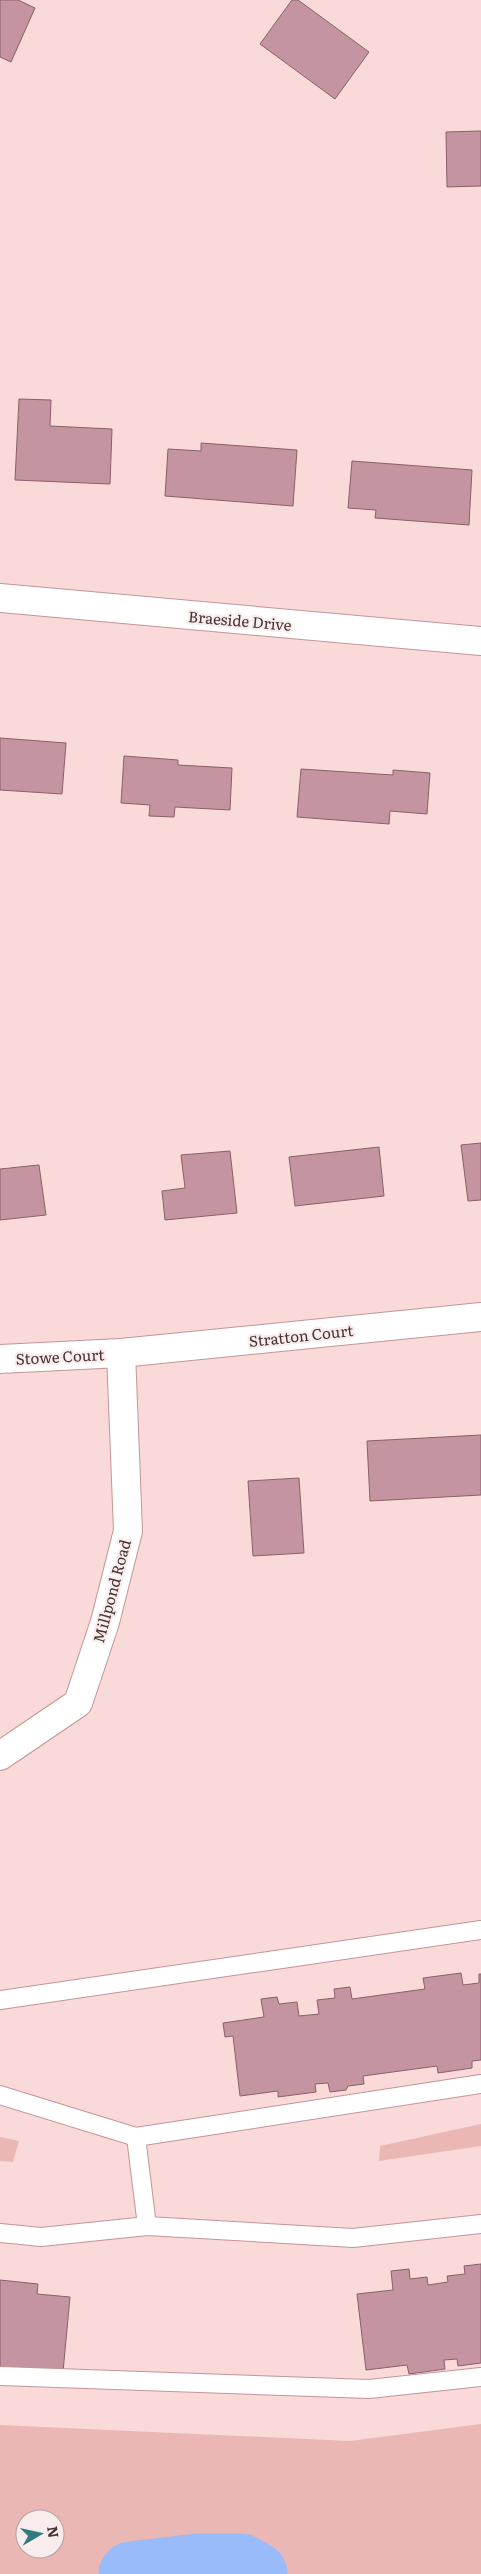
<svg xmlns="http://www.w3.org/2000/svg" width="481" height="2574" viewBox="0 0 481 2574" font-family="Literata,serif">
  <rect width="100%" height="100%" fill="#f9dad8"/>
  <g fill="#eab7b4" fill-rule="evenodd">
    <polygon points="481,2124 481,2146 379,2161 380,2146"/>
    <polygon points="0,2137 19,2141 13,2162 0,2161"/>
    <path d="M481,2424v150h-481v-149l350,16zM25,2519h30v30h-30z"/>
  </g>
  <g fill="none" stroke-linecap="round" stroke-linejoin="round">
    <polyline stroke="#9abbfa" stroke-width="65" points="131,2574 198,2566 241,2566 255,2574"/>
  </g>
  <g fill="#c495a0" stroke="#8a5f6a">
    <polygon points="0,0 18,0 35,8 11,62 0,57"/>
    <polygon points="292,0 298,0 369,52 335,99 260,44"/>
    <polygon points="481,131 481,186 447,187 446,132"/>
    <polygon points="19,399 51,400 50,426 112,429 110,484 15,480"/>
    <polygon points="201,443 297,450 293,506 165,496 168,449 201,451"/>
    <polygon points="352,461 472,470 469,525 375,518 376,510 348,508"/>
    <polygon points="0,738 66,743 62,794 0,790"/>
    <polygon points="124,756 178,760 178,765 232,768 230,810 175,807 174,817 149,816 150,805 121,803"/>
    <polygon points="301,769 393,775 393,770 430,773 427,814 390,811 389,824 297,817"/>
    <polygon points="481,1143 481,1200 468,1201 461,1145"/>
    <polygon points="379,1147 384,1196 295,1206 289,1157"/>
    <polygon points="230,1151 237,1213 165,1220 162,1191 185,1188 181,1155"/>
    <polygon points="39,1165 46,1215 0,1220 0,1169"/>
    <polygon points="481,1435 481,1495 370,1501 367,1441"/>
    <polygon points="299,1478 304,1553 253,1556 248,1481"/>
    <polygon points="461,1973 463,1985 479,1983 479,1974 481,1974 481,2060 472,2061 472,2068 438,2073 437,2066 363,2076 364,2084 348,2086 346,2090 330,2092 328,2083 315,2084 316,2092 278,2097 278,2091 240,2096 233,2036 225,2037 223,2023 264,2017 261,1999 277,1997 279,2004 297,2002 299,2016 319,2014 317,2000 335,1998 334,1989 350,1987 352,1999 425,1989 423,1978"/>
    <polygon points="481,2264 481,2363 458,2366 457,2359 444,2360 445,2369 409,2374 407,2365 366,2370 357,2294 393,2290 391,2271 409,2269 410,2279 427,2277 428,2285 448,2282 447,2276 465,2274 464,2266"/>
    <polygon points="0,2280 38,2284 37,2294 70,2297 63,2372 23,2368 23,2375 0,2373"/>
  </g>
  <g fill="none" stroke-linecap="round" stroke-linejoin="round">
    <defs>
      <g id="lane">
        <polyline points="0,2000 481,1930"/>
        <polyline points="0,2095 136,2137 481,2084"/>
        <polyline points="136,2137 147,2226"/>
        <polyline points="0,2233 41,2237 147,2226 353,2238 481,2224"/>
        <polyline points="0,2376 369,2389 481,2377"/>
      </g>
      <g id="street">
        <polyline points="0,598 481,641"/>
        <polyline points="0,1359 121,1353 481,1317"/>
        <polyline points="0,1756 78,1703 105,1622 128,1531 121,1353"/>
      </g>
    </defs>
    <use href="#lane" stroke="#c59592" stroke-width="20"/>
    <use href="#street" stroke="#c59592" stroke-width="30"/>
    <use href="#lane" stroke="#fff" stroke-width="18"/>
    <use href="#street" stroke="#fff" stroke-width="28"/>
  </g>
  <g text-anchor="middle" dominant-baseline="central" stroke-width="4.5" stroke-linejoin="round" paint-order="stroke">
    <g font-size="15" fill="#463231" stroke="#f8edec">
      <text transform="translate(240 620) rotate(5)">Braeside Drive</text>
      <text transform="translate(301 1335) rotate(-6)">Stratton Court</text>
      <text transform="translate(60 1356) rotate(-3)">Stowe Court</text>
      <text transform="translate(111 1591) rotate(-75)">Millpond Road</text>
    </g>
  </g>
  <g transform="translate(40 2534) rotate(81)"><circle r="24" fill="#f8edec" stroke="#b1a2a1"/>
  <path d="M0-4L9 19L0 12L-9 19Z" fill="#317a80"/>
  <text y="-8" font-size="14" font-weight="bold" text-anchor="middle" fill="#463231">N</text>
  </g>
</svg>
